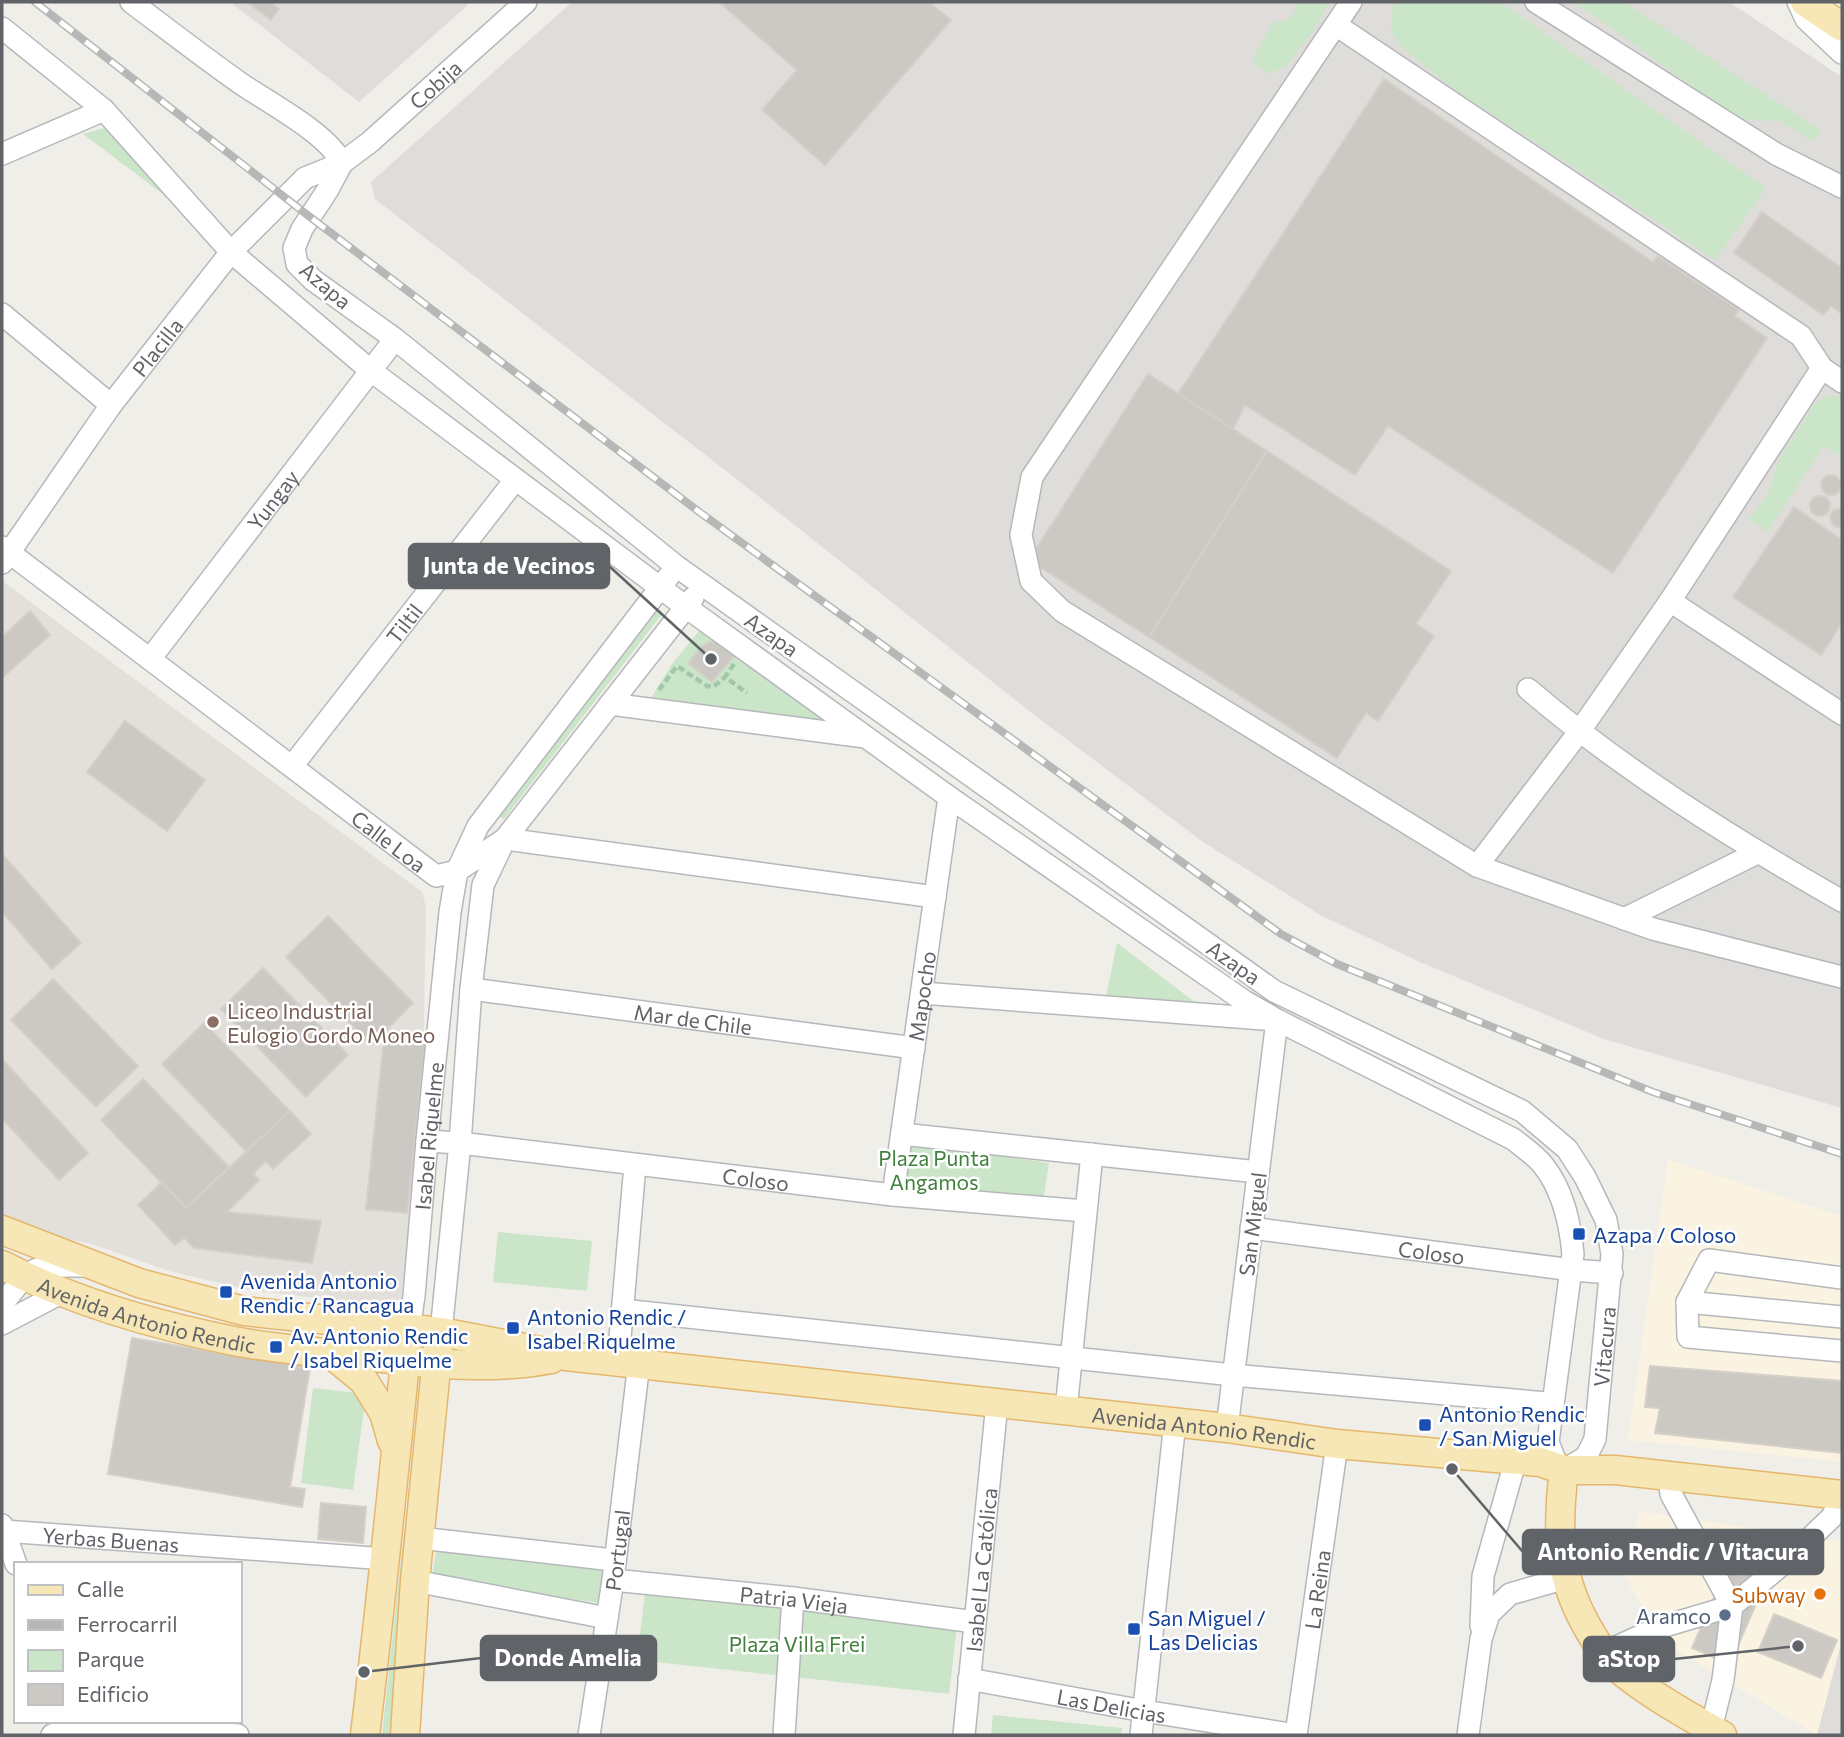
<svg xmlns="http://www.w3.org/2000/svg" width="1844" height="1737" viewBox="0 0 1844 1737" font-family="Commissioner,sans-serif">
  <rect width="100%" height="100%" fill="#f0eee8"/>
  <g fill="#fbf3e2">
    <polygon points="1668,1160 1842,1216 1842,1462 1628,1440"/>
    <polygon points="1640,1511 1842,1542 1842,1640 1817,1735 1664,1643 1624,1575"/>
  </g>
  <g fill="#dfddda">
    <polygon points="230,2 471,2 359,102"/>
    <polygon points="572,2 1729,2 1842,77 1842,1108 1604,1039 1420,962 1322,916 1203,842 1033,714 739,481 375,199 371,182"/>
    <polygon points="1842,1640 1842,1735 1817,1735"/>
  </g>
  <polygon fill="#e3dfda" points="2,581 422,892 426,908 422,1136 400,1308 249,1290 169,1271 89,1243 12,1231 2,1226"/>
  <g fill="#cbe5c8">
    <path d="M1298,2h32l-17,29 -27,35 -18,8 -16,-13 21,-39c15,1 22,-6 25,-20z"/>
    <polygon points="1395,2 1500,2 1766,188 1715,260 1458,92 1401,47 1391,31 1392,10"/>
    <polygon points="1574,2 1624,2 1820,130 1813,142 1781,121 1744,120 1720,106"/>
    <polygon points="104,128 110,128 176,204 83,134"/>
    <polygon points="1834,396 1842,397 1842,457 1824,446 1767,532 1749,519 1768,494 1778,462 1814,405 1823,397"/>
    <polygon points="654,608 662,614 504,819 495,814"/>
    <polygon points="703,626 831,723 646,706 672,664"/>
    <polygon points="1117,943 1196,1003 1106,997"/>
    <polygon points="909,1143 1049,1163 1043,1201 906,1188"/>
    <polygon points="498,1232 592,1241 587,1291 493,1282"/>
    <polygon points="313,1388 366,1394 353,1490 301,1483"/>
    <polygon points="404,1532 412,1555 393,1735 382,1735"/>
    <polygon points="436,1551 605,1564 600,1603 432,1578"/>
    <polygon points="645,1593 957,1626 949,1694 637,1660"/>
    <polygon points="993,1715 1122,1728 1121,1735 991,1735"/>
  </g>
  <g fill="#ccc9c5" stroke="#d4cfc7" stroke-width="2">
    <polygon points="247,2 270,2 279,9 271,20"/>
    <polygon points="719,2 929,2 951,20 825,165 762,110 797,70"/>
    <polygon points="1384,79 1653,262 1657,256 1739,310 1735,316 1767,338 1613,573 1388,426 1355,475 1245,405 1233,429 1178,394"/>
    <polygon points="1762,212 1842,268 1842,314 1831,306 1823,315 1734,253"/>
    <polygon points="1148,374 1267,451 1149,637 1029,560"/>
    <polygon points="1267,451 1451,571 1416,624 1434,636 1378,721 1366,713 1337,758 1149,637"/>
    <circle cx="1831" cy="485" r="10"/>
    <circle cx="1820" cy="506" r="10"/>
    <polygon points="1794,507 1842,540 1842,623 1821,655 1733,597"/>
    <polygon points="1842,508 1842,527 1837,527 1832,524 1830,516 1833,510"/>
    <polygon points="30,611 50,635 2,678 2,637"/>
    <polygon points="709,642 716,642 735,655 712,682 688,663 702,646"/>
    <polygon points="125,721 205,780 167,831 87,772"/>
    <polygon points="3,855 81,943 52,969 2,912"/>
    <polygon points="328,916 413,1003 371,1045 286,957"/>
    <polygon points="263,968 348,1055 306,1097 221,1009"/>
    <polygon points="53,979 138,1066 96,1107 11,1020"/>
    <polygon points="204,1023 290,1111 246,1151 162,1064"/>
    <polygon points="385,1030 426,1034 407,1213 366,1209"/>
    <polygon points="2,1059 88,1153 59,1180 2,1118"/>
    <polygon points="143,1079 229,1167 186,1208 101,1120"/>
    <polygon points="290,1111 311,1134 273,1169 266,1161 253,1174 259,1180 227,1212 321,1221 312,1263 194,1248 184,1238 175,1245 138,1205 162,1182 186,1208"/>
    <polygon points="132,1338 310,1368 290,1487 305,1489 302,1507 108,1474"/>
    <polygon points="1650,1366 1842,1381 1842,1453 1655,1433 1660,1408 1645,1407"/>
    <polygon points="321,1503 366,1507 363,1543 318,1539"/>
    <polygon points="1734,1551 1772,1567 1730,1664 1692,1648"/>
    <polygon points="1774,1614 1837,1640 1821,1678 1758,1652"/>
  </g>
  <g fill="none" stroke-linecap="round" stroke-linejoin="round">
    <defs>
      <g id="minor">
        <path d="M131,2c36,27 72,55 109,81 29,20 87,50 102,80"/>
        <polyline points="1351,2 1032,477 1021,535 1031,581 1062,611 1477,866 1653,929 1842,977"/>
        <polyline points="1536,2 1776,154 1842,187"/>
        <polyline points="1798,2 1806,19 1842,53"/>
        <polyline points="1336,25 1801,336 1822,368 1842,382"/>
        <path id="s1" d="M2,28l102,82 127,142 139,118 316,237 263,190 295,204 33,19 236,119c10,8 22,16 30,26 20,25 27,57 30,89l-25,188 7,18 9,10 22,-13 9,-18 17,-185 -6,-34 -21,-43 -18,-28 -45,-38 -248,-120 -598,-425 -281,-227 -82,-59 -16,-16 -3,-16 8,-19 25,-38 15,-28"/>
        <polyline points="2,154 104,110"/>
        <polyline points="2,314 111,405"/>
        <path id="s2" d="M2,547l434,329 21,-5 48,-32 430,58"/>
        <path id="s3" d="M2,563l109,-158 120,-153 74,-74 37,-15 28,-21 156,-140"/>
        <polyline points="1670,601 1842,714"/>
        <path id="s4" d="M150,659l245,-320"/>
        <path d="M1528,689c96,82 205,150 314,212"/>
        <polyline points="610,704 865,737"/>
        <path id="s5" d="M293,765l222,-285"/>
        <polyline points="1477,866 1579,732 1670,601 1822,368"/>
        <polyline points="1624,919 1757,853"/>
        <path id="s6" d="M471,989l443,59"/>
        <polyline points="922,993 1277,1020 1227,1428"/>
        <polyline points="902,1134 1258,1172"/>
        <path id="s7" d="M427,1141l33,2 433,52 192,16"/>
        <path id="s8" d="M893,1195l56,-398"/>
        <path id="s9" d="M1251,1228l321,42 40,3"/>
        <polyline points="1842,1278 1709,1260 1687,1302 1842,1317"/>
        <polyline points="1687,1302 1688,1337 1842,1351"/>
        <path d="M2,1305c32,-42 30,-39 82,-39"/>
        <polyline points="622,1310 1233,1375 1547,1403 1552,1402"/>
        <polyline points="2,1324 61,1293"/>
        <path id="s10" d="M409,1329l5,-33 13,-155 23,-229 7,-41 21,-45 191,-250"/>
        <polyline points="441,1332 460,1143 471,989 483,885 505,839 693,598"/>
        <polyline points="618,1361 635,1165"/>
        <polyline points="1066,1410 1092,1154"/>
        <polyline points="1669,1476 1671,1494 1732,1606 1723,1680 1711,1729"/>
        <polyline points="2,1525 16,1564"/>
        <path id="s11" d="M4,1531l382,28"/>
        <polyline points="420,1538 613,1560"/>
        <path id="s12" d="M613,1580l180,18 182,24"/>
        <polyline points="415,1581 607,1618"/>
        <polyline points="1481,1626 1483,1576 1516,1459"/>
        <polyline points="1603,1653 1658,1628 1732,1606 1784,1563 1832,1517 1842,1497"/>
        <path id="s13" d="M969,1679l175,32 152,24"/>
        <polyline points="52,1735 77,1725 238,1735"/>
        <path id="s14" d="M589,1735l24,-155 26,-217"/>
        <polyline points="784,1735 793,1598"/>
        <path id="s15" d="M964,1735l33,-332"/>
        <polyline points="1141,1735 1175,1422"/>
        <path id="s16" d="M1296,1735l41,-291"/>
        <polyline points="1468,1735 1481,1639 1489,1614 1510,1594 1566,1578"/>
      </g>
      <g id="major">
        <polyline points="1805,2 1842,27"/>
        <path id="s17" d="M2,1230l137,53 105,28 197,21 125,24 661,72 110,16 203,18 24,8h51l227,25"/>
        <path id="s18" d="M2,1265c74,38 155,61 237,77 50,9 102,12 153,17 53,6 106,10 159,0"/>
        <polyline points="331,1354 364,1381 384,1413 392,1441"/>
        <path d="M1564,1470c-8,64 -6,110 28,165 4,6 7,13 11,18 24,29 85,63 119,82"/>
        <path d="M365,1735c16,-131 29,-262 42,-393"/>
        <polyline points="405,1735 415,1581 438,1348"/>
      </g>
    </defs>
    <use href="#minor" stroke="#b5b8bb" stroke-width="24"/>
    <use href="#major" stroke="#e4b76d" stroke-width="31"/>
    <g stroke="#a3c7aa" stroke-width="4.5" stroke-dasharray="7 3.5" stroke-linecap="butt">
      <polyline points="734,664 725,677 747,693"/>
      <polyline points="659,690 677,666 707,686 713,687 725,677"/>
    </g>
    <use href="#minor" stroke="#fff" stroke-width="21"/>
    <use href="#major" stroke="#f7e7b6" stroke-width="28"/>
    <defs>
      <polyline id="rail" points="35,2 310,217 698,511 1281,934 1337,964 1653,1092 1842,1154"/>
    </defs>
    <use href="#rail" stroke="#b6b7b7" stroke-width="8"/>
    <use href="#rail" stroke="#fff" stroke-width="5" stroke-dasharray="16" stroke-linecap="butt"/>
  </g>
  <circle fill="#8d6e63" stroke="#fff" stroke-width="2.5" cx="213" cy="1022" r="7"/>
  <g fill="#1a4fb4" stroke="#fff" stroke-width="2.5">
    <rect x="1572" y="1227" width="14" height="14" rx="3.5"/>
    <rect x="219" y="1285" width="14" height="14" rx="3.5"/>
    <rect x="506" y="1321" width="14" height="14" rx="3.5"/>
    <rect x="269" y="1340" width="14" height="14" rx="3.5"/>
    <rect x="1418" y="1418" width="14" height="14" rx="3.5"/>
    <rect x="1127" y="1622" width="14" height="14" rx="3.5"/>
  </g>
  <circle fill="#e8710a" stroke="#fff" stroke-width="2.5" cx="1820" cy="1594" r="7"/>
  <circle fill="#5c6f8a" stroke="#fff" stroke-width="2.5" cx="1725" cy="1615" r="7"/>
  <g text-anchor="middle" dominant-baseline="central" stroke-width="5" stroke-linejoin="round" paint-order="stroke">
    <g font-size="21" fill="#606367" stroke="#fff">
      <text stroke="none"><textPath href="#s3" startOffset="653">Cobija</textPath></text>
      <text transform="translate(326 285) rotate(40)">Azapa</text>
      <text stroke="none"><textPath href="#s3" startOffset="266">Placilla</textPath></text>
      <text stroke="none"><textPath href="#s4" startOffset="201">Yungay</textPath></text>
      <text stroke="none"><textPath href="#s5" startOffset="180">Tiltil</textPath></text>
      <text transform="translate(772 634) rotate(35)">Azapa</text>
      <text stroke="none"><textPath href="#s2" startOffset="486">Calle Loa</textPath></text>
      <text transform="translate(1234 962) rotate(35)">Azapa</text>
      <text stroke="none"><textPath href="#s8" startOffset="201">Mapocho</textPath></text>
      <text stroke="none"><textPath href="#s6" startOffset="224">Mar de Chile</textPath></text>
      <text stroke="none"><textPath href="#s10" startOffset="194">Isabel Riquelme</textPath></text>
      <text stroke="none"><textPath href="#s7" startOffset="331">Coloso</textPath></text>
      <text transform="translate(1252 1224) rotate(-83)">San Miguel</text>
      <text stroke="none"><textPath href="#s9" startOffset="182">Coloso</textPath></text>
      <text stroke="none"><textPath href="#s18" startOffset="154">Avenida Antonio Rendic</textPath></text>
      <text stroke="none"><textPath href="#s1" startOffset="2380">Vitacura</textPath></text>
      <text stroke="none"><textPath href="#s17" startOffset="1223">Avenida Antonio Rendic</textPath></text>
      <text stroke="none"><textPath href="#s11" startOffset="107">Yerbas Buenas</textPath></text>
      <text stroke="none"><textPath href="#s14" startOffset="187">Portugal</textPath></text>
      <text stroke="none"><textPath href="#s15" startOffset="166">Isabel La Católica</textPath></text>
      <text stroke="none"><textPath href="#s16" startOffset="147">La Reina</textPath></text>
      <text stroke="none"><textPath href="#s12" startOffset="182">Patria Vieja</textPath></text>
      <text stroke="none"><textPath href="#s13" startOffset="145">Las Delicias</textPath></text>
    </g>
    <g font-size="21" fill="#785e54" stroke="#fff" text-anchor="start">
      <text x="227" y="1010">Liceo Industrial<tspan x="227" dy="24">Eulogio Gordo Moneo</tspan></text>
    </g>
    <g font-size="21" fill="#40803e" stroke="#fff">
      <text x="934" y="1157">Plaza Punta<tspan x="934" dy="24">Angamos</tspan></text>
      <text x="797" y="1643">Plaza Villa Frei</text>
    </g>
    <g font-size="21" fill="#164399" stroke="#fff" text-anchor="start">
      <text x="1593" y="1234">Azapa / Coloso</text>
      <text x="240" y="1280">Avenida Antonio<tspan x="240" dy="24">Rendic / Rancagua</tspan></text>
      <text x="527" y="1316">Antonio Rendic /<tspan x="527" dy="24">Isabel Riquelme</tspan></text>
      <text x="290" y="1335">Av. Antonio Rendic<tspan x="290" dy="24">/ Isabel Riquelme</tspan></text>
      <text x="1439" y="1413">Antonio Rendic<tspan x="1439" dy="24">/ San Miguel</tspan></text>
      <text x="1148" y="1617">San Miguel /<tspan x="1148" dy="24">Las Delicias</tspan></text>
    </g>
    <g font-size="21" fill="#c56008" stroke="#fff" text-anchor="end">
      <text x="1806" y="1594">Subway</text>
    </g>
    <g font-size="21" fill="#4e5e75" stroke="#fff" text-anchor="end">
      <text x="1711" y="1615">Aramco</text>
    </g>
  </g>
  <path fill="none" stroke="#606367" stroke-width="2.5" d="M711 659L609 566M1452 1469L1523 1552M364 1672L481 1658M1798 1646L1674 1659"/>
  <g fill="#606367" stroke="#fff" stroke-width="2.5">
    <circle cx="711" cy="659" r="7"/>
    <circle cx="1452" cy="1469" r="7"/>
    <circle cx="364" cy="1672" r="7"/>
    <circle cx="1798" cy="1646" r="7"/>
  </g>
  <g fill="#606367" stroke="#606367" stroke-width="2.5">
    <rect x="409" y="544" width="200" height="44" rx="7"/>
    <rect x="1523" y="1530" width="300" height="44" rx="7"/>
    <rect x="481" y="1636" width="175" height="44" rx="7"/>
    <rect x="1584" y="1637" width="90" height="44" rx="7"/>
  </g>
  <g font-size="23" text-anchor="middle" font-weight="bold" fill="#fff">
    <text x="509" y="574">Junta de Vecinos</text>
    <text x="1673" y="1560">Antonio Rendic / Vitacura</text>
    <text x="568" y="1666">Donde Amelia</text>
    <text x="1629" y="1667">aStop</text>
  </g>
  <rect width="1844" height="1737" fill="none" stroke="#606367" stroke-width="7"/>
  <rect x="14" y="1562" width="228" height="161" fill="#ffffff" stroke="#bfc1c2" stroke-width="2"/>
  <rect x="28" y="1585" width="35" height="10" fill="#f7e7b6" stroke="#bfc1c2" stroke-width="2"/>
  <text x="77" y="1597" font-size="21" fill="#606367">Calle</text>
  <rect x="28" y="1620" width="35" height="10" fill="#b6b7b7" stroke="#bfc1c2" stroke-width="2"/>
  <text x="77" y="1632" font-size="21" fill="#606367">Ferrocarril</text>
  <rect x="28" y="1650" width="35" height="21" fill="#cbe5c8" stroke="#bfc1c2" stroke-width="2"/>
  <text x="77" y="1667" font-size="21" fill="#606367">Parque</text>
  <rect x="28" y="1684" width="35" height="21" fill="#ccc9c5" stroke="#bfc1c2" stroke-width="2"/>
  <text x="77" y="1702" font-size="21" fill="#606367">Edificio</text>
</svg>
